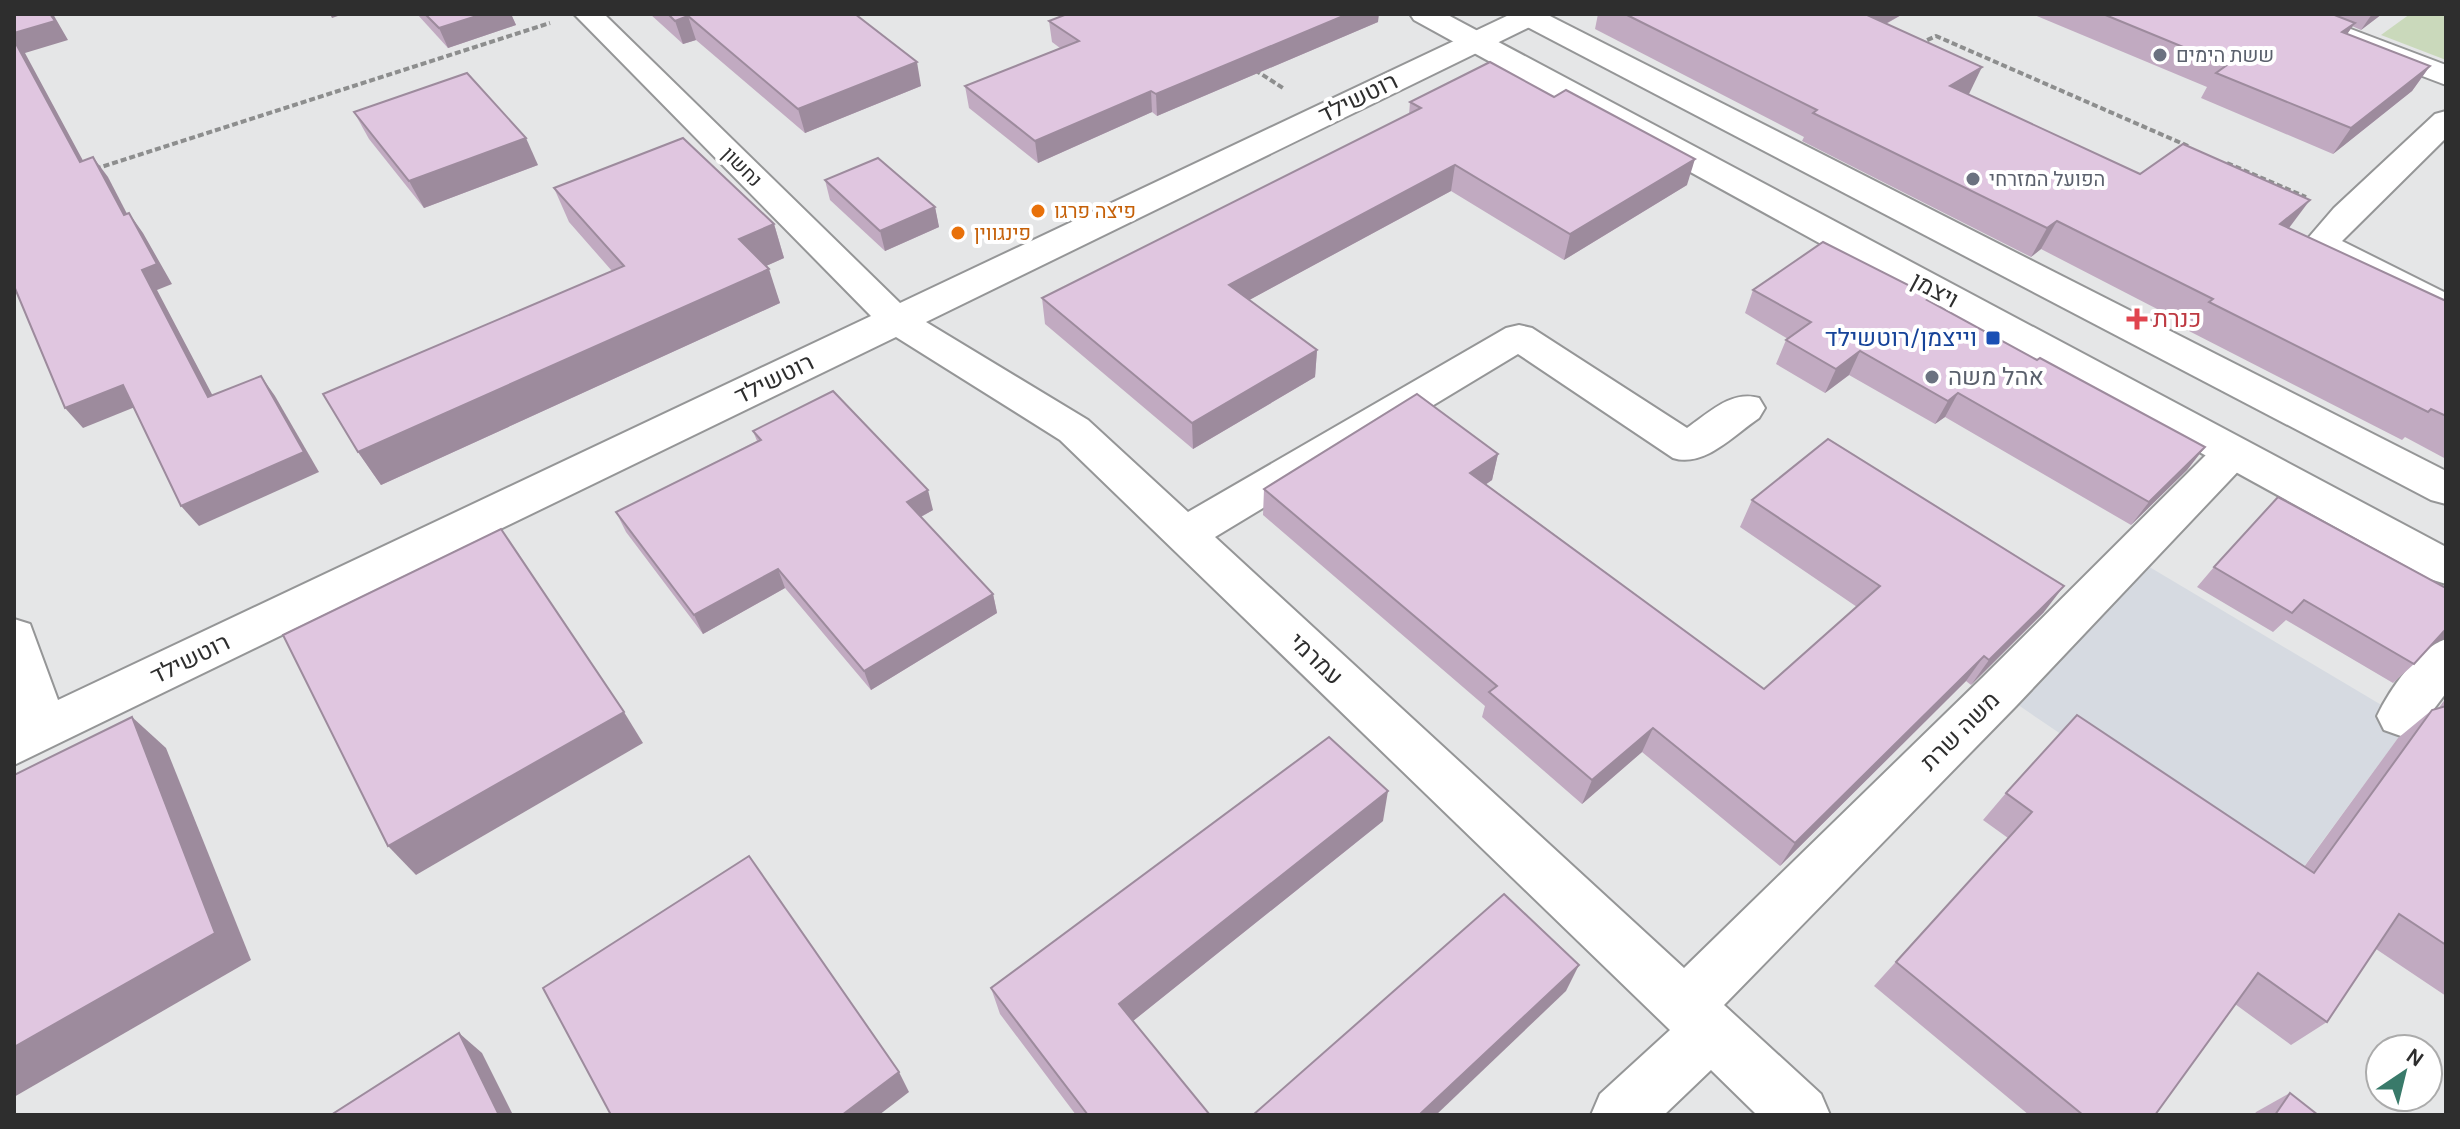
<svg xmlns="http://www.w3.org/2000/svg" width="2460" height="1129" viewBox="0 0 2460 1129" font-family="Karla,Heebo,sans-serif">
  <rect width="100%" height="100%" fill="#e5e6e7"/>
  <polygon fill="#d6dae1" points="2131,556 2410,722 2288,888 1999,692"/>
  <polygon fill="#cad9bb" points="2410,14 2446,14 2446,60 2381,35"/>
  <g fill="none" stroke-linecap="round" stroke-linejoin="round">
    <defs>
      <g id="minor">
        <path d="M574,14h30l296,289 611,-289h37l-4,6 -618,302 162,98 100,92 318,-184 13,-3 13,3 155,100c22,-15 44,-38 72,-30l6,10 -6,10c-25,17 -55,50 -86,40l-155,-104 -303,183 469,431 298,-290 237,-236 14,-5 14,5 6,10 -6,10 -231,244 -292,299 97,89 9,21h-73l-46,-45 -47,45h-73l9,-21 70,-64 -610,-590 -164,-103 -882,428v-146l16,5 28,76 813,-384z"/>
        <polygon points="2271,14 2311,14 2446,65 2446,85 2275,20"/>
        <polygon points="2446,111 2446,138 2342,241 2446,293 2446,320 2433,316 2309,252 2303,244 2334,208 2435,114"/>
        <path d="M2446,639v54l-28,37 -17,6 -17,-6 -7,-14c13,-27 40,-67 69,-77z"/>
      </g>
      <g id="major">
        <polygon points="1410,14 1446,14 2446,547 2446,584 2430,579 1414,20"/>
        <polygon points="1510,14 1546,14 2446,471 2446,504 2431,500 1514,20"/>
      </g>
    </defs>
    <use href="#minor" stroke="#959697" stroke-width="4"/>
    <use href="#major" stroke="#959697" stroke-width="4"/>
    <g stroke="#8d8e8e" stroke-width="4" stroke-dasharray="6 3" stroke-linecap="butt">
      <polyline points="1919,44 1936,36 2188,146"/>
      <polyline points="1255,70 1283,88"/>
      <polyline points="2227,163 2306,197"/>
      <polyline points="95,169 550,23"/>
    </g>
    <use href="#minor" fill="#fff" fill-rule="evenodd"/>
    <use href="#major" fill="#fff" fill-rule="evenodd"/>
  </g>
  <g fill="#c1aac1">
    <polygon points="417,14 511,14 516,25 448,48"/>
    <polygon points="650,14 855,14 921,86 805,133 696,40 683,44"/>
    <polygon points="1598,14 1903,14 1886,24 1968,95 2140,174 2289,229 2446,301 2446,459 2405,437 2402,440 2189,331 2192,327 2041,249 2031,257 1802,141 1804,137 1595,29"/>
    <polygon points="2032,14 2382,14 2361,30 2352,26 2347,34 2430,66 2412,91 2333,154 2201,98 2207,87"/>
    <polygon points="1049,21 1378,22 1157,116 1152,112 1038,163 969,108 965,86 1060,48 1052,42"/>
    <polygon points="1410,102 1687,185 1564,260 1451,191 1249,300 1317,350 1315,377 1193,449 1045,324 1042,298 1409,115"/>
    <polygon points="354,112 538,165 424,208 369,139"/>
    <polygon points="825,180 935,207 939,227 885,251 830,200"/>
    <polygon points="554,188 774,224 784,258 766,266 780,303 381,485 358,452 612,271 569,222"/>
    <polygon points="1753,290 1932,297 1929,302 2037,360 2205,447 2187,470 2131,525 1945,417 1935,424 1849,375 1825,393 1776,364 1786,340 1788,339 1745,313"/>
    <polygon points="753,431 933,510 921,517 993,594 997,613 871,690 785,588 703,634 626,532 616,512 757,441"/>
    <polygon points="1498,454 1492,480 1486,484 1764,689 1857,607 1740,527 1752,500 2044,612 1971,685 1966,681 1780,866 1642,752 1582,804 1482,717 1485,706 1263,515 1264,489"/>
    <polygon points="2214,567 2432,645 2414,664 2393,683 2286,620 2273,632 2197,587"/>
    <polygon points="2446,698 2446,996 2376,949 2327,1022 2291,1045 2235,1004 2155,1115 2029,1115 1874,986 2008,838 1983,820 2006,793 2304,867 2398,738 2432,710 2438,709"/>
    <polygon points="1383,821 1133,1021 1210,1115 1076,1115 1000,1014 991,988"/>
    <polygon points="2290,1093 2318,1115 2254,1115 2256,1112"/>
  </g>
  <g fill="#9d8b9d">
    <polygon points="50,14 53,14 68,40 25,53 94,181 80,162 14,40 14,33"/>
    <polygon points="330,14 344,14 332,18"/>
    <polygon points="483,14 511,14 516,25 448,48 439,28"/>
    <polygon points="1348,14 1379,14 1378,22 1157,116 1156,94"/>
    <polygon points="1864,14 1903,14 1854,41"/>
    <polygon points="2372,14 2382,14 2361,30"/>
    <polygon points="688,16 696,40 683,44 675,21"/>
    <polygon points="2355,23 2338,47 2342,32"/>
    <polygon points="917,62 921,86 805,133 798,109"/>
    <polygon points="2430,66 2412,91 2333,154 2351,128"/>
    <polygon points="1982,67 1969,94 1937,114 1950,86"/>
    <polygon points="1151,91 1152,112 1038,163 1035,141"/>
    <polygon points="526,138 538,165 424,208 409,181"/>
    <polygon points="93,157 108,177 138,235 124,215"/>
    <polygon points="1695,159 1687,185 1564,260 1570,234"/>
    <polygon points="1455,165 1451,191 1229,311 1229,285"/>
    <polygon points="2310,200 2289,228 2280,224"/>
    <polygon points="935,207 939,227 885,251 880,231"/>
    <polygon points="129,213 143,233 172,284 157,290 224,417 208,397 142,270"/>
    <polygon points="2057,221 2041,249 2031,257 2047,228"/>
    <polygon points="774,224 784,258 750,273 739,239"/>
    <polygon points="769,269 780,303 381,485 358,452"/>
    <polygon points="1317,350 1315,377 1193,449 1192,423"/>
    <polygon points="1860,351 1849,375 1825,393 1836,369"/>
    <polygon points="261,376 275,396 319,472 199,526 181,506"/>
    <polygon points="123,385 140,405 83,428 65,408"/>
    <polygon points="1958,393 1945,417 1935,424 1948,401"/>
    <polygon points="2205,447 2187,470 2131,525 2149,502"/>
    <polygon points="1498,454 1492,480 1465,499 1470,473"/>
    <polygon points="928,490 933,510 913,521 907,502"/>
    <polygon points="778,569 785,588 703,634 694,615"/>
    <polygon points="2064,586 2044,612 1971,685 1989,660"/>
    <polygon points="993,594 997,613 871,690 864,671"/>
    <polygon points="2446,629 2446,638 2423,649"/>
    <polygon points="1984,656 1966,681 1780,866 1795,843"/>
    <polygon points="624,712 643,743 416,875 388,846"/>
    <polygon points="132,717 166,748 251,960 14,1097 14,1047"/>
    <polygon points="1653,728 1642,752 1582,804 1592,780"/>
    <polygon points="1388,791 1383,821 1123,1029 1119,1004"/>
    <polygon points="1579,965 1566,991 1436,1115 1419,1115"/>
    <polygon points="459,1033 482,1053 513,1115 499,1115"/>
    <polygon points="899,1072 909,1092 879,1115 842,1115"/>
  </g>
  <g fill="#e0c6e0" stroke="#9d8b9d" stroke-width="2">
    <polygon points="14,14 50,14 55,21 14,33"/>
    <polygon points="425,14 483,14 439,28"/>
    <polygon points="668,14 855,14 917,62 798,109 688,16 675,21"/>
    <polygon points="1067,14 1348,14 1156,94 1151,91 1035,141 965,86 1079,41 1049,21"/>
    <polygon points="1625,14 1865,14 1982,67 1950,86 2140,174 2183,144 2310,200 2280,224 2446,301 2446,416 2431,409 2428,412 2209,302 2213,299 2057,221 2047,228 1813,113 1817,110"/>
    <polygon points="2103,14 2332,14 2355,23 2342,32 2430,66 2351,128 2216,73 2227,65"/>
    <polygon points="14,40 80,162 93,157 124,215 129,213 157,264 142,270 208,397 261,376 304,452 181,506 123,385 65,408 14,286"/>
    <polygon points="1490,62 1554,97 1566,90 1695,159 1570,234 1455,165 1229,285 1317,350 1192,423 1042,298 1421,108 1410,102"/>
    <polygon points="467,73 526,138 409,181 354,112"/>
    <polygon points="683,138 774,224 739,239 769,269 358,452 323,394 624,266 554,188"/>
    <polygon points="878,158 935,207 880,231 825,180"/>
    <polygon points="1823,242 1932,297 1927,300 2037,360 2040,358 2205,447 2149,502 1958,393 1948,401 1860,351 1836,369 1786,340 1811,322 1753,290"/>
    <polygon points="833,391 928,490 907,502 993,594 864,671 778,569 694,615 616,512 761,440 753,431"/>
    <polygon points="1417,394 1498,454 1470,473 1764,689 1880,586 1752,500 1828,439 2064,586 1989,660 1984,656 1795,843 1653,728 1592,780 1489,692 1497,686 1264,489"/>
    <polygon points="2278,497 2446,588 2446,629 2414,664 2304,600 2292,613 2214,567"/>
    <polygon points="501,529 624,712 388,846 283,635"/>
    <polygon points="2446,706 2446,945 2399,914 2327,1022 2258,973 2155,1115 2083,1115 1896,962 2032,812 2006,793 2077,715 2314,873 2432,710"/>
    <polygon points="132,717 215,933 14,1047 14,775"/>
    <polygon points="1329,737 1388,791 1119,1004 1210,1115 1088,1115 991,988"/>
    <polygon points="749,856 899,1072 842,1115 611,1115 543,988"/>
    <polygon points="1504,894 1579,965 1419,1115 1253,1115"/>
    <polygon points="459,1033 499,1115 331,1115"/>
    <polygon points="2290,1093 2318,1115 2275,1115"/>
  </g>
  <g fill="#6b7280" stroke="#fff" stroke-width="3">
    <circle cx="2160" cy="55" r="8"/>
    <circle cx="1973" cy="179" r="8"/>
    <circle cx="1932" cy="377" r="8"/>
  </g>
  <g fill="#e8710a" stroke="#fff" stroke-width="3">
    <circle cx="1038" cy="211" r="8"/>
    <circle cx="958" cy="233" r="8"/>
  </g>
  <path fill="#e0444e" stroke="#fff" stroke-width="3" d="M2133 307h8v8h8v8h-8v8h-8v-8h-8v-8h8z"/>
  <rect fill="#1a4fb4" stroke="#fff" stroke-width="3" x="1985" y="330" width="16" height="16" rx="4"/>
  <g text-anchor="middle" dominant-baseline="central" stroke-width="8" stroke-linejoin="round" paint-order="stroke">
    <g font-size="20" fill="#5b616d" stroke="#fff" text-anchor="start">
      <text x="2176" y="55">ששת הימים</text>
      <text x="1989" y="179">הפועל המזרחי</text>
    </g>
    <g font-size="20" fill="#2e2e2e" stroke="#fff">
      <text transform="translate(742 167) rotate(45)">נחשון</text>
    </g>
    <g font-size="20" fill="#c56008" stroke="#fff" text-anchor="start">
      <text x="1054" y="211">פיצה פרגו</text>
      <text x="974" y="233">פינגווין</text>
    </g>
    <g font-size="24" fill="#2e2e2e" stroke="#fff">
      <text transform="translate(1358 98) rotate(-26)">רוטשילד</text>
      <text transform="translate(1935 290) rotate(28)">ויצמן</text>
      <text transform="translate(774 379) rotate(-26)">רוטשילד</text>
      <text transform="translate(190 659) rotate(-26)">רוטשילד</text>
      <text transform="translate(1316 659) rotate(43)">עמרמי</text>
      <text transform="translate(1960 731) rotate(-45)">משה שרת</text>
    </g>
    <g font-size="24" fill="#be3a42" stroke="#fff" text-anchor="start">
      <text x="2153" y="319">כנרת</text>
    </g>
    <g font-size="24" fill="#164399" stroke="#fff" text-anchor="end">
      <text x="1977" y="338">וייצמן/רוטשילד</text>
    </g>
    <g font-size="24" fill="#5b616d" stroke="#fff" text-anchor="start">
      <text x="1948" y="377">אהל משה</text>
    </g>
  </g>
  <rect width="2460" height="1129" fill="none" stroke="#2e2e2e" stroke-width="32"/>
  <g transform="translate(2404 1073) rotate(35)"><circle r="38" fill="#ffffff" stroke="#ababab" stroke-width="2"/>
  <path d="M0-6L14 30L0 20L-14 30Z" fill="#397a6a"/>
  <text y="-12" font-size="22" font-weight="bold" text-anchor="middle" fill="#2e2e2e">N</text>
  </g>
</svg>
